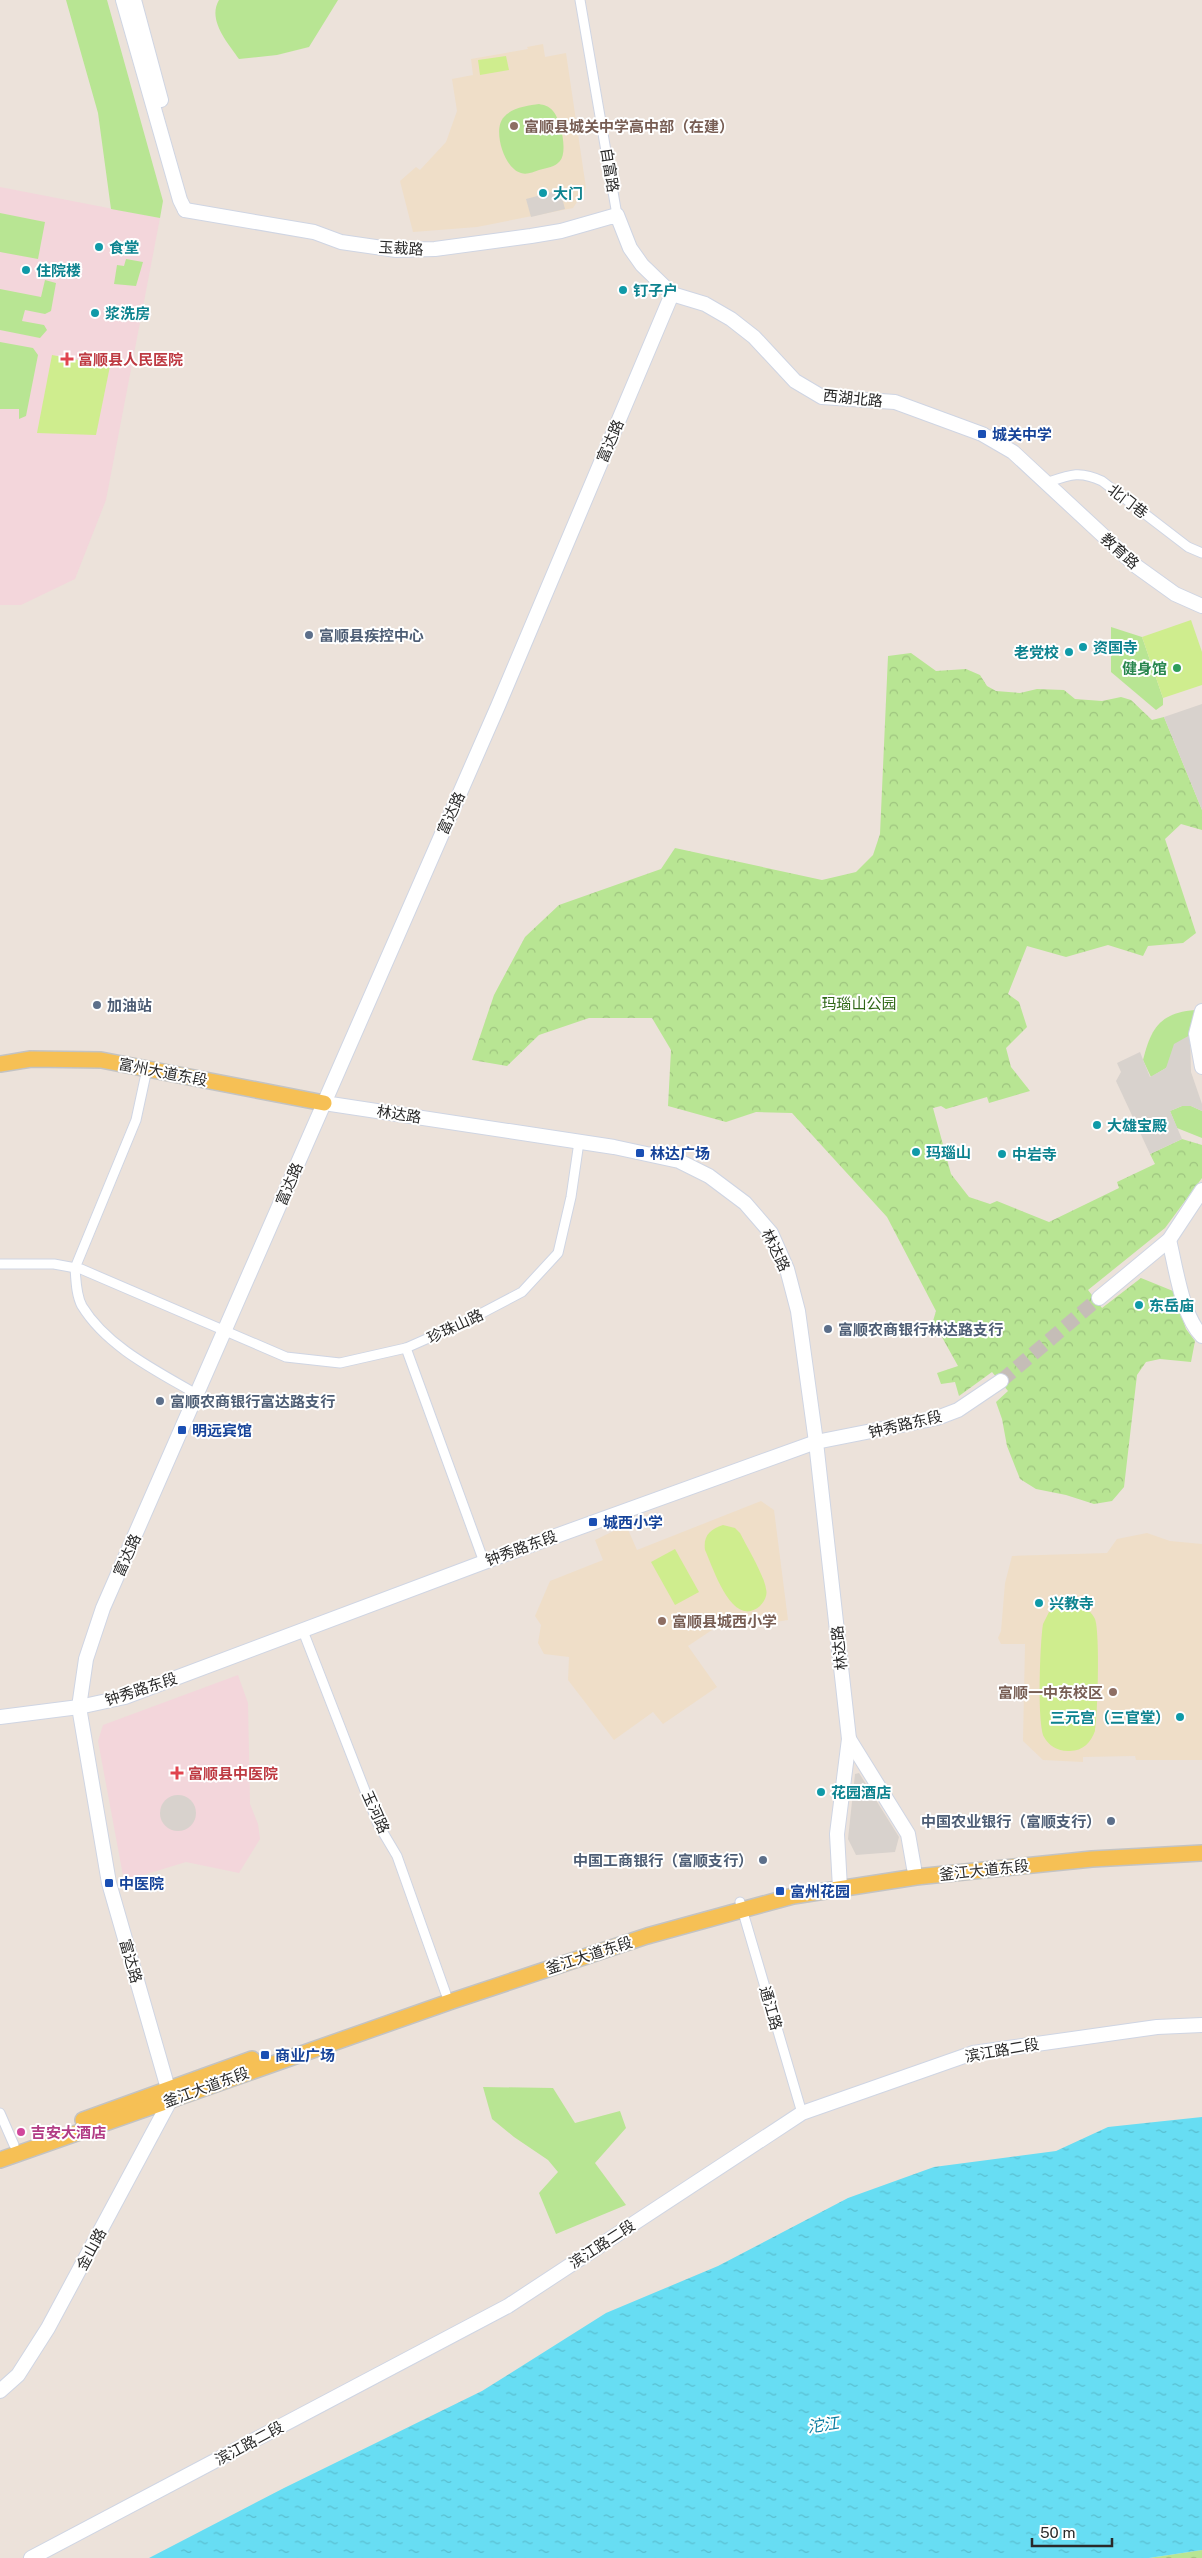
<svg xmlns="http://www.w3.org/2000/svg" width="1202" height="2558" viewBox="0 0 1202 2558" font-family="'Public Sans','Noto Sans SC',sans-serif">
  <defs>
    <pattern id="park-crowns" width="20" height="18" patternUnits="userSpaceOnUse" patternTransform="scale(1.25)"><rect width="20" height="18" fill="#b8e593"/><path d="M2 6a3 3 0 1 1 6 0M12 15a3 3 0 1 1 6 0" fill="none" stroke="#9ec47f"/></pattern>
    <pattern id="water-ripples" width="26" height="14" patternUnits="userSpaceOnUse" patternTransform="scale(1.25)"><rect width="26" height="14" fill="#67ddf3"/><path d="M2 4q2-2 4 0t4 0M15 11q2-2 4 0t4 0" fill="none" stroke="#59bed0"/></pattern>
  </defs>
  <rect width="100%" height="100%" fill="#ece2da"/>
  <g fill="#efdec8">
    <polygon points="543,44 545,57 566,53 586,188 573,208 477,227 413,232 400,181 416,167 420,170 446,142 457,111 452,79 473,75 471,59 528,49 527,47"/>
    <polygon points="761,1501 774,1510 788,1620 733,1629 732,1624 715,1628 688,1646 717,1687 663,1724 653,1712 614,1740 568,1680 569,1657 544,1654 538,1643 541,1625 535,1616 550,1581 603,1560 595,1540 626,1525 637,1550"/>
    <polygon points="1147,1533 1170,1541 1202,1544 1202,1760 1136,1760 1135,1756 1083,1757 1083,1762 1043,1760 1023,1741 1025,1644 1001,1644 998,1638 1001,1631 1005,1583 1012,1556 1107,1553 1117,1539"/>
  </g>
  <g fill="#f3d6db">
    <polygon points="0,187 160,218 106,500 75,579 21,605 0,605"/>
    <polygon points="238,1675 248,1703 250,1804 258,1824 260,1839 239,1873 186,1862 124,1881 98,1741 103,1725"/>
  </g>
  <g fill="#b8e593">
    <polygon points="66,0 107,0 163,201 160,218 111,209 98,113"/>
    <path d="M219,0h119l-29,47 -32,8 -38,4c-11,-16 -32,-39 -20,-59z"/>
    <path d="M539,104c5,1 10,2 14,7 8,9 15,41 7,50 -5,6 -13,7 -21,9 -6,2 -12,5 -18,3 -17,-4 -29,-44 -17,-56 7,-9 25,-12 35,-13z"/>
    <polygon points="0,213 45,222 38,259 0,252"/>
    <polygon points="126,259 143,262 136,286 114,284 117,265 124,266"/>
    <polygon points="45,280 56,283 51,311 45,314 25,310 22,321 44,325 47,330 40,338 0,330 0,289 41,297"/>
    <polygon points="0,342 33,348 38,355 26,416 19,419 19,409 0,409"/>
    <polygon points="1111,627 1142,637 1163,698 1163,705 1156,710 1111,672"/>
    <path d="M1195,1010l-5,25 -24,33 -15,9 -8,-17c8,-32 17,-47 52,-50z"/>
    <polygon points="1182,1106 1191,1106 1202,1111 1202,1138 1177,1128 1170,1111"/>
    <polygon points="483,2087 553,2088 575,2123 620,2111 626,2128 595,2163 626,2205 556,2234 539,2193 558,2172 548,2160 514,2137 492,2119"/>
  </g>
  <g fill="url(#park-crowns)">
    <polygon points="911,653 936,671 966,669 980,675 987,686 996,691 1020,693 1037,689 1064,690 1075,699 1102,701 1121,697 1131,700 1152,720 1164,717 1202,810 1202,830 1181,824 1165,839 1196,933 1183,943 1148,946 1143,956 1108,945 1066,957 1027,946 1008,994 1019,1002 1027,1027 1006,1048 1011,1067 1030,1091 989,1103 987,1097 946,1109 941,1106 933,1108 951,1174 969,1197 990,1204 997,1201 1049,1222 1119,1188 1117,1182 1155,1164 1150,1154 1182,1139 1202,1145 1202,1178 1165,1228 1088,1290 1102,1308 1141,1278 1173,1291 1186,1329 1195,1341 1191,1362 1160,1359 1146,1362 1137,1375 1124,1487 1112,1501 1094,1504 1066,1495 1036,1489 1020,1479 1007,1446 1002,1419 996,1402 1008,1391 992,1372 959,1396 955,1382 941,1384 937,1373 958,1366 933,1321 936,1311 887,1217 792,1113 756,1112 726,1122 668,1106 671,1050 652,1018 589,1018 539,1035 507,1066 472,1060 494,995 525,937 559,905 661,869 675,848 822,880 856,872 873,855 880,834 888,656"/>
    <polygon points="1202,2550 1202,2558 1149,2558"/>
  </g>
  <g fill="#cfed8e">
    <polygon points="506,56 509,70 480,75 478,60"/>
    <polygon points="52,355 110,366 96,435 37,433"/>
    <polygon points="1191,620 1202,652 1202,685 1163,698 1142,637"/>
    <path d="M723,1525l12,3 5,5c7,14 24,42 26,56 2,6 -2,13 -6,17 -28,24 -47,-39 -55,-56 -2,-14 5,-21 18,-25z"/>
    <polygon points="675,1549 699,1592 675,1605 651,1562"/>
    <path d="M1067,1603c12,1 23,5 28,16 5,13 3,95 0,112 -4,11 -12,20 -25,20 -11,1 -21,-5 -26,-14 -7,-14 -4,-95 -1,-113l6,-12z"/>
  </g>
  <g fill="#d8d2cd">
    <polygon points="560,190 565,209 531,217 526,199"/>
    <polygon points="1202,704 1202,810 1164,717"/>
    <polygon points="1190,1035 1191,1072 1202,1104 1202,1111 1191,1106 1182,1106 1170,1111 1182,1139 1150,1154 1116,1081 1121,1072 1117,1063 1140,1052 1150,1077 1166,1068 1174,1044"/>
    <polygon points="859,1773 899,1837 895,1852 856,1855 848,1839 855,1774"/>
    <circle cx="178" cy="1813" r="18"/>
  </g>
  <polygon fill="url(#water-ripples)" points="1202,2117 1202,2550 1149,2558 149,2558 284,2488 482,2391 606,2313 718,2266 848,2198 934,2167 1056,2151 1108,2127"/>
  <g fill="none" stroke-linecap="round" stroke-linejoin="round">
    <polyline stroke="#c5bdb7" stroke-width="14" stroke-dasharray="14 7" stroke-linecap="butt" points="1001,1381 1099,1298"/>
    <defs>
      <g id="street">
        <polyline points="580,0 617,215"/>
        <path d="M1046,483c23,-8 33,-13 56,-2l86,66 14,6"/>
        <path d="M147,1069l-11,51 -61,148c1,12 1,27 7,38 25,41 75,65 116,89"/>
        <polyline points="0,1264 54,1264 81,1269 286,1357 340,1363 406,1348 465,1322 522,1292 558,1253 571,1197 579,1142"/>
        <polyline points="406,1348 484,1562"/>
        <polyline points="303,1631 378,1824 397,1856 446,1994"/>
        <polyline points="740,1902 802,2113"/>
        <polyline points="0,2113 14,2145"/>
      </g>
      <g id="secondary">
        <polyline points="123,0 180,200 185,210"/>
        <polyline points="134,0 161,100"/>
        <polyline points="185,210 314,232 341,242 396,250 435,249 531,236 561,231 617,215 630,248 642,265 672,294 705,304 731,319 754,337 795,381 822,397 895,402 982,434 1013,452 1136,566 1175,594 1202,606"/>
        <polyline points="1202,1011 1196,1034 1202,1067"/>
        <polyline points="324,1103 614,1147 679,1161 709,1176 745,1203 771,1233 787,1269 798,1311 816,1442 849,1739 837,1834 840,1888"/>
        <path d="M1169,1240c7,28 13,76 33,96"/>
        <polyline points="1099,1298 1169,1240 1202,1190"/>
        <polyline points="0,1717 79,1707 125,1697 503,1555 816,1442 937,1418 958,1410 1001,1381"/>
        <polyline points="849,1739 908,1834 914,1868"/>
        <polyline points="0,2391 18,2375 48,2328 171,2099 109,1883 79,1707 86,1659 103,1608 498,706 672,294"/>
        <polyline points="31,2558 508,2306 802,2113 973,2053 1157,2027 1202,2025"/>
      </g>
      <g id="primary">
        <polyline points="0,1064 31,1059 101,1060 324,1103"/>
        <polyline points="83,2120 252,2059"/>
        <polyline points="0,2160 452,2001 647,1936 793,1896 916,1877 1092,1859 1202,1853"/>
      </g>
    </defs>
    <use href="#street" stroke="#cfd5e3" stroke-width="11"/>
    <use href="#secondary" stroke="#cfd5e3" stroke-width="16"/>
    <use href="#primary" stroke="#c3c3c3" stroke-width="18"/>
    <use href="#street" stroke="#fff" stroke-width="9"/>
    <use href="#secondary" stroke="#fff" stroke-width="14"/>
    <use href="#primary" stroke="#f6c055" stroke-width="15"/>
  </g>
  <g fill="#8d6e63" stroke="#fff" stroke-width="2">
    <circle cx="514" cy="126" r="5"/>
    <circle cx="662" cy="1621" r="5"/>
    <circle cx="1113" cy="1692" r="5"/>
  </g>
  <g fill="#0f9aa8" stroke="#fff" stroke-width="2">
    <circle cx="543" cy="193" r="5"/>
    <circle cx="99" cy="247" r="5"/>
    <circle cx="26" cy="270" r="5"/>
    <circle cx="623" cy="290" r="5"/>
    <circle cx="95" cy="313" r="5"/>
    <circle cx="1083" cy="647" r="5"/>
    <circle cx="1069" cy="652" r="5"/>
    <circle cx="1097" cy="1125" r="5"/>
    <circle cx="916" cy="1152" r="5"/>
    <circle cx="1002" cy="1154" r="5"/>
    <circle cx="1139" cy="1305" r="5"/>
    <circle cx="1039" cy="1603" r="5"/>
    <circle cx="1180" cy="1717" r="5"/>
    <circle cx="821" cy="1792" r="5"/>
  </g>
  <g fill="#e0444e" stroke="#fff" stroke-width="2">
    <path d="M64.5 351.5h5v5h5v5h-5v5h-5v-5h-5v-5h5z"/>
    <path d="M174.5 1765.5h5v5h5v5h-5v5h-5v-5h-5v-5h5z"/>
  </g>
  <g fill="#1a4fb4" stroke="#fff" stroke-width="2">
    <rect x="977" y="429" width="10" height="10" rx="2.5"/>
    <rect x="635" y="1148" width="10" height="10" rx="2.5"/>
    <rect x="177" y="1425" width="10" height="10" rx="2.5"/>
    <rect x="588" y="1517" width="10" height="10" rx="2.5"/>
    <rect x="104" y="1878" width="10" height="10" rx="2.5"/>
    <rect x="775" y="1886" width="10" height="10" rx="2.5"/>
    <rect x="260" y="2050" width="10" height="10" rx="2.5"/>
  </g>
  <g fill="#5c6f8a" stroke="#fff" stroke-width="2">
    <circle cx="309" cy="635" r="5"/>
    <circle cx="97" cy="1005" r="5"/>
    <circle cx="828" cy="1329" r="5"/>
    <circle cx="160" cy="1401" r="5"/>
    <circle cx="1111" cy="1821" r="5"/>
    <circle cx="763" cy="1860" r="5"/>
  </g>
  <circle fill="#2e9e5b" stroke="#fff" stroke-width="2" cx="1177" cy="668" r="5"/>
  <circle fill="#d1479c" stroke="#fff" stroke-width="2" cx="21" cy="2132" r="5"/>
  <g text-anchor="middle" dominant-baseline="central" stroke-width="4" stroke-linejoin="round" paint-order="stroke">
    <g font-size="15" font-weight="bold" fill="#785e54" stroke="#fff" text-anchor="start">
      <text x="524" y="126">富顺县城关中学高中部（在建）</text>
      <text x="672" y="1621">富顺县城西小学</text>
      <text x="1103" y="1692" text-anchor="end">富顺一中东校区</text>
    </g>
    <g font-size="15" fill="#292929" stroke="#fff">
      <text transform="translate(610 170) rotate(81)">自富路</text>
      <text transform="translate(401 248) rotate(3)">玉裁路</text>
      <text transform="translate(853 398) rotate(6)">西湖北路</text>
      <text transform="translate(610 441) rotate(-67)">富达路</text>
      <text transform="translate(1128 501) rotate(37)">北门巷</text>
      <text transform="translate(1120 551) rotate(42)">教育路</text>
      <text transform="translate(451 813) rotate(-66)">富达路</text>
      <text transform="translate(163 1072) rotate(11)">富州大道东段</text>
      <text transform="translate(399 1114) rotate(9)">林达路</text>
      <text transform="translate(289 1184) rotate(-67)">富达路</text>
      <text transform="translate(776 1250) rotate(64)">林达路</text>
      <text transform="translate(455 1326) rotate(-25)">珍珠山路</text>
      <text transform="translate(905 1424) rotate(-13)">钟秀路东段</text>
      <text transform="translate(521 1548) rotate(-20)">钟秀路东段</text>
      <text transform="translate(127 1555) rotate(-66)">富达路</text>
      <text transform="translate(839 1648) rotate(-96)">林达路</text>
      <text transform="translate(141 1689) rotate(-18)">钟秀路东段</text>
      <text transform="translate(376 1812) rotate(66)">玉河路</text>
      <text transform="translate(984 1870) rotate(-6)">釜江大道东段</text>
      <text transform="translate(589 1955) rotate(-18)">釜江大道东段</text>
      <text transform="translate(131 1961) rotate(74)">富达路</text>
      <text transform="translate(771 2008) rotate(74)">通江路</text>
      <text transform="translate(1002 2050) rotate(-10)">滨江路二段</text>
      <text transform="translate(206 2087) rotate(-20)">釜江大道东段</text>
      <text transform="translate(602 2244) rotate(-33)">滨江路二段</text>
      <text transform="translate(91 2249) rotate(-62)">金山路</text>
      <text transform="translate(249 2443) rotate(-28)">滨江路二段</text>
    </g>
    <g font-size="15" font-weight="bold" fill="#0d838f" stroke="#fff" text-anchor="start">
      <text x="553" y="193">大门</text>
      <text x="109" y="247">食堂</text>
      <text x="36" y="270">住院楼</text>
      <text x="633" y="290">钉子户</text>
      <text x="105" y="313">浆洗房</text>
      <text x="1093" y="647">资国寺</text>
      <text x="1059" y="652" text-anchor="end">老党校</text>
      <text x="1107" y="1125">大雄宝殿</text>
      <text x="926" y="1152">玛瑙山</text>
      <text x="1012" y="1154">中岩寺</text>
      <text x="1149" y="1305">东岳庙</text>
      <text x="1049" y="1603">兴教寺</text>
      <text x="1170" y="1717" text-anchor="end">三元宫（三官堂）</text>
      <text x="831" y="1792">花园酒店</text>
    </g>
    <g font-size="15" font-weight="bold" fill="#be3a42" stroke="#fff" text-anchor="start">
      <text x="78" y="359">富顺县人民医院</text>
      <text x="188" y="1773">富顺县中医院</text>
    </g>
    <g font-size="15" font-weight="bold" fill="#164399" stroke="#fff" text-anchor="start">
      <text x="992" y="434">城关中学</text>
      <text x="650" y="1153">林达广场</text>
      <text x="192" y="1430">明远宾馆</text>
      <text x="603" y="1522">城西小学</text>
      <text x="119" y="1883">中医院</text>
      <text x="790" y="1891">富州花园</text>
      <text x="275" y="2055">商业广场</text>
    </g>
    <g font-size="15" font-weight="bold" fill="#4e5e75" stroke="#fff" text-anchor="start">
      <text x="319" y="635">富顺县疾控中心</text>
      <text x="107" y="1005">加油站</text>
      <text x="838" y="1329">富顺农商银行林达路支行</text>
      <text x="170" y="1401">富顺农商银行富达路支行</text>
      <text x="1101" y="1821" text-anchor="end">中国农业银行（富顺支行）</text>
      <text x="753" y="1860" text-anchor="end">中国工商银行（富顺支行）</text>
    </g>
    <g font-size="15" font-weight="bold" fill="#27864d" stroke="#fff" text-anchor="end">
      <text x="1167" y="668">健身馆</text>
    </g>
    <g font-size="15" fill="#306817" stroke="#fff">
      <text x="859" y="1003">玛瑙山公园</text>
    </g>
    <g font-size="15" font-weight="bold" fill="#b23c85" stroke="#fff" text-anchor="start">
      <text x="31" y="2132">吉安大酒店</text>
    </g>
    <g font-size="16" font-style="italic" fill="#087a9e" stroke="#fff">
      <text transform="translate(823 2425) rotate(-8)">沱江</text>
    </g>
  </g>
  <path d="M1032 2538v8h80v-8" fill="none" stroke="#292929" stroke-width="2.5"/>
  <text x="1040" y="2538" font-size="15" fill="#292929" stroke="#ffffff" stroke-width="4" paint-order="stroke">50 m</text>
</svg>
